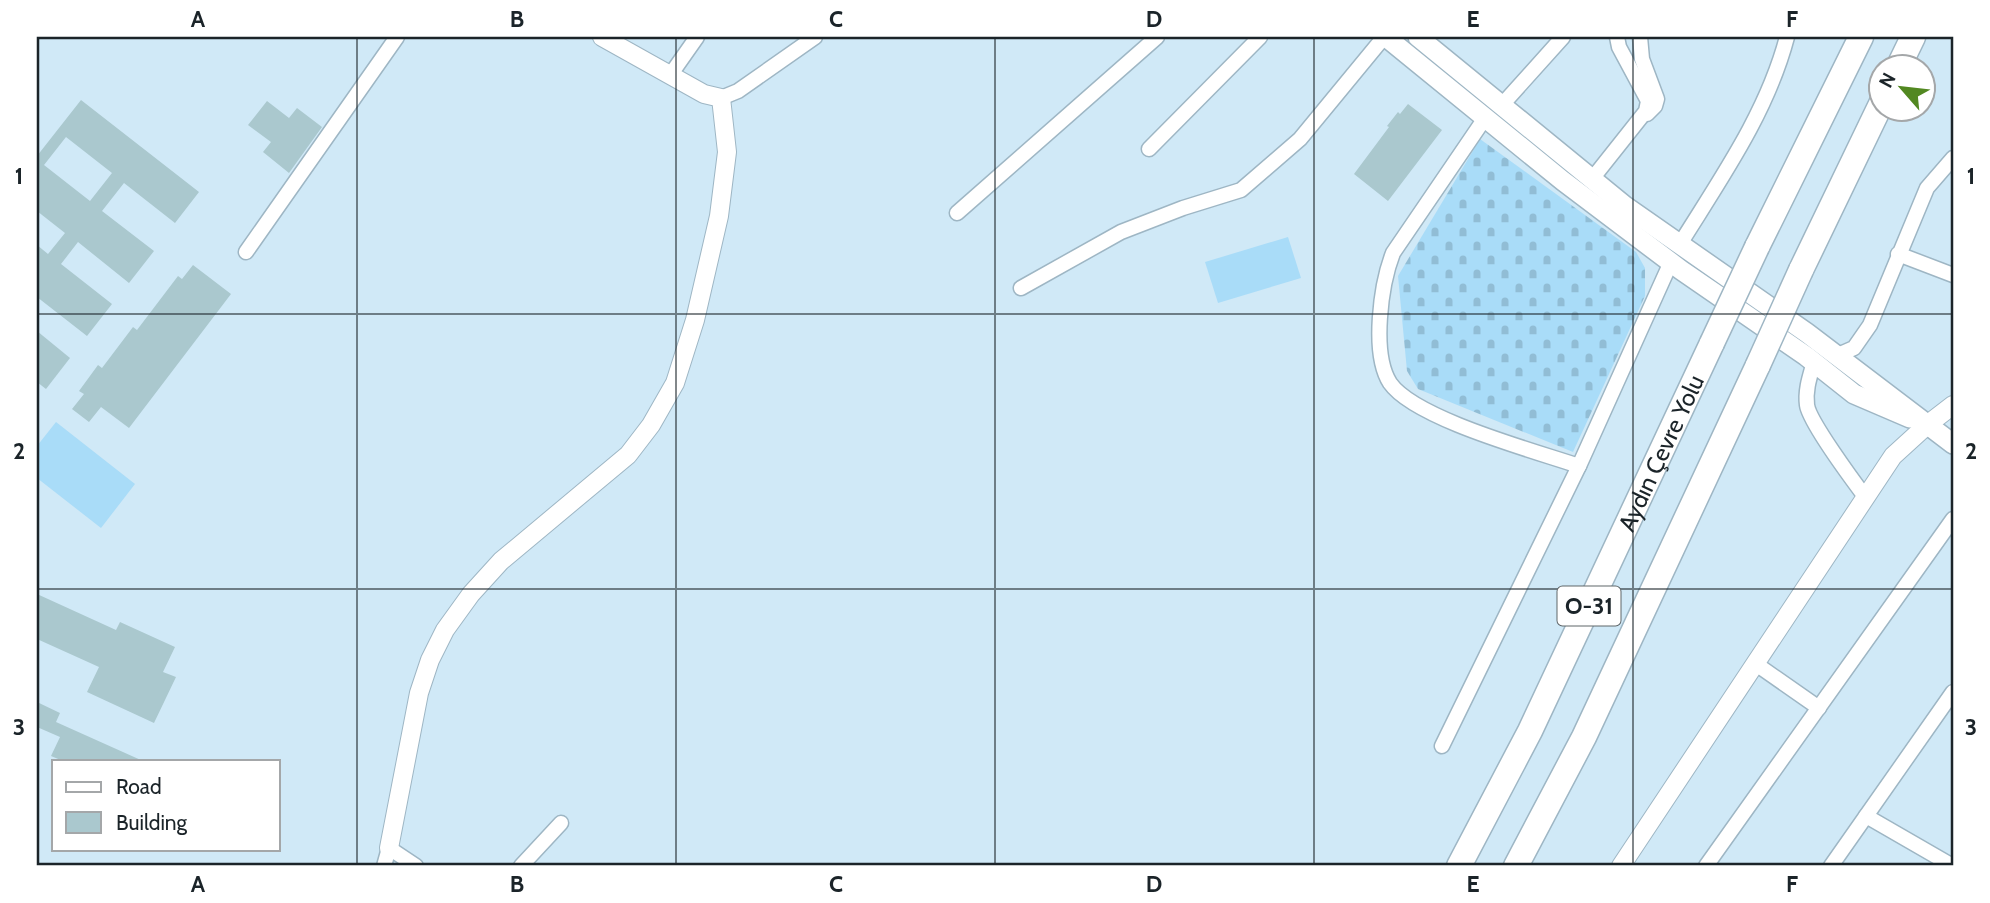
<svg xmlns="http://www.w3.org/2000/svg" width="1990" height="903" viewBox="0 0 1990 903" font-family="Cabin,sans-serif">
  <defs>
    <pattern id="cemetery-stones" width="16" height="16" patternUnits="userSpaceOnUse" patternTransform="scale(1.75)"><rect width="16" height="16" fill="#a9dcf8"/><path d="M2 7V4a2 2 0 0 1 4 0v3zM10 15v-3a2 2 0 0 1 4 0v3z" fill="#91bdd5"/></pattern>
  </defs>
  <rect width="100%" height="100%" fill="#d0e9f7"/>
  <g fill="#a9dcf8">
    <polygon points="1288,237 1301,278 1218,303 1205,262"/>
    <polygon points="56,422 135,484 101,528 37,478 37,446"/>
  </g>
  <polygon fill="url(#cemetery-stones)" points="1480,139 1636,252 1645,268 1645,296 1573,452 1418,389 1407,371 1398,276"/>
  <g fill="#aac8ce" fill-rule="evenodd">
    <path d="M81,100l118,92 -24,31 -51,-40 -22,28 52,40 -25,32 -51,-41 -17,22 51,40 -25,32 -50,-39v-52l11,9 17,-21 -28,-22v-55zM66,137l46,36 -22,28 -46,-36z"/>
    <polygon points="267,101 289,118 297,108 322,127 289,173 263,152 271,142 248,125"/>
    <polygon points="1408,104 1442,130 1388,201 1354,174 1389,127 1387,126 1398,112 1400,114"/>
    <polygon points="193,265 231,294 129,428 101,407 89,422 72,409 84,394 79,391 98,365 102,368 133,327 137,330 178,276 182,279"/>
    <polygon points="37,331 70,358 46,389 37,382"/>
    <polygon points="37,594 116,630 120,622 175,647 163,672 176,677 154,723 87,692 99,667 37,639"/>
    <polygon points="37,702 60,713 56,722 143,761 63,761 51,756 60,737 37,727"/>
  </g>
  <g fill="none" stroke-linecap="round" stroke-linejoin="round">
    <defs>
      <g id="minor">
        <polyline points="1640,37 1642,59 1657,99 1655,106 1647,114"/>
        <polyline points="671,74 697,37"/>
        <polyline points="721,98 738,91 815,37"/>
        <polyline points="1501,106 1563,37"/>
        <path d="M1485,118l-92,135c-12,31 -22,100 -3,130 25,36 145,68 189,83"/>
        <polyline points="1149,149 1260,37"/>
        <polyline points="1592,179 1646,111 1648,101 1619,47 1617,37"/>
        <polyline points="957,213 1157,37"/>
        <path d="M1680,244c41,-66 87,-131 107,-207"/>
        <polyline points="246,252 397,37"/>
        <polyline points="1898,254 1953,275"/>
        <polyline points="1021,288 1121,232 1183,208 1241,190 1300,139 1384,37"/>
        <polyline points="1838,355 1854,348 1870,325 1927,188 1953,158"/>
        <path d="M1814,362c-4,14 -9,28 -7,43 2,16 47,77 59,93"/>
        <polyline points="1756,664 1819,708"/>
        <polyline points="1442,746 1579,466 1671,262"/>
        <polyline points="1866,816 1951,865"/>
        <polyline points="384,866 389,848 416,866"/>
        <polyline points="521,866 561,823"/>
        <polyline points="1706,866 1953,519"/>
        <polyline points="1831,866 1953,692"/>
      </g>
      <g id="tertiary">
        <polyline points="389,848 419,693 430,660 445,630 471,594 501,561 628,455 651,425 675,383 695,320 719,216 727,152 721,98 704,94 602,37"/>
        <polyline points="1621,866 1893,456 1927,425 1953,405"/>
      </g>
      <g id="secondary">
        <polyline points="1386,37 1563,181 1681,270 1806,356 1854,394 1910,418"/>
        <polyline points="1418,37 1625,206 1807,333 1953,444"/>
      </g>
      <g id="motorway">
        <polyline points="1899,66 1913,37"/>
        <polyline points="1757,247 1861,37"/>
        <polyline points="1801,270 1882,102"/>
        <path id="s1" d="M1459,866l71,-135 182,-388"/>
        <polyline points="1516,866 1584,737 1758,365"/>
      </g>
    </defs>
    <use href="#minor" stroke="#9eb6c4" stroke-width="17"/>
    <use href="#tertiary" stroke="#9eb6c4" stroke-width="20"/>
    <use href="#secondary" stroke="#9eb6c4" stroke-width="22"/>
    <use href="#motorway" stroke="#9eb6c4" stroke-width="27"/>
    <use href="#minor" stroke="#fff" stroke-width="14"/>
    <use href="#tertiary" stroke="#fff" stroke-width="18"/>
    <use href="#secondary" stroke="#fff" stroke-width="19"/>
    <use href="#motorway" stroke="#fff" stroke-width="24"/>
    <defs>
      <g id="motorway-bridge">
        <polyline points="1712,343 1757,247"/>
        <polyline points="1758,365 1801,270"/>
      </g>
    </defs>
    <use href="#motorway-bridge" stroke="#9eb6c4" stroke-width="27" stroke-linecap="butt"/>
    <use href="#motorway-bridge" stroke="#fff" stroke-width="24"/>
  </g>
  <path fill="none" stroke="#1b2429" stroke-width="2" stroke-opacity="0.55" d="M357,37v829M676,37v829M995,37v829M1314,37v829M1633,37v829M37,314h1916M37,589h1916"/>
  <g text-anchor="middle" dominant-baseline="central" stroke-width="6" stroke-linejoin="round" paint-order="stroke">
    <rect fill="#fff" stroke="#5f6669" stroke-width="2" x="1557.5" y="586.5" width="63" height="39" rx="5"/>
    <g font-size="23" font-weight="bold" fill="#1b2429">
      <text x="1589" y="606">O-31</text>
    </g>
    <g font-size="24" fill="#1b2429" stroke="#fff">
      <text stroke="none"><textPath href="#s1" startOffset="460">Aydın Çevre Yolu</textPath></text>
    </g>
  </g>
  <rect width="1990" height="903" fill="none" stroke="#ffffff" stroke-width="77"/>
  <rect x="52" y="760" width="228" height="91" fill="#ffffff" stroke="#a4a7a9" stroke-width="2"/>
  <rect x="66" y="782" width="35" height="10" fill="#ffffff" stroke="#a4a7a9" stroke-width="2"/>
  <text x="116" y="794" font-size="21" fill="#1b2429">Road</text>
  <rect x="66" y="812" width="35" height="21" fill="#aac8ce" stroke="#a4a7a9" stroke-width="2"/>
  <text x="116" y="830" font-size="21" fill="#1b2429">Building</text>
  <g transform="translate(1902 88) rotate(298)"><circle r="33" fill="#ffffff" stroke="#a4a7a9" stroke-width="2"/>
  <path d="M0-5L12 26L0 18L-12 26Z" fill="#528821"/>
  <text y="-10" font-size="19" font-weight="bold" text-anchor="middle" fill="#1b2429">N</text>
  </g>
  <rect x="38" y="38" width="1914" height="826" fill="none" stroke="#1b2429" stroke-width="2.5"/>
  <g font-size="23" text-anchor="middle" font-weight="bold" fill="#1b2429">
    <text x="198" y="27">A</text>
    <text x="517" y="27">B</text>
    <text x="836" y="27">C</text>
    <text x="1154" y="27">D</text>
    <text x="1473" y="27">E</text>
    <text x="1792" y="27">F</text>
    <text x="19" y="184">1</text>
    <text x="1971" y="184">1</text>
    <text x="19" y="459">2</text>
    <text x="1971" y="459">2</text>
    <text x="19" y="735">3</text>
    <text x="1971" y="735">3</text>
    <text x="198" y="892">A</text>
    <text x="517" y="892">B</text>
    <text x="836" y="892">C</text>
    <text x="1154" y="892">D</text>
    <text x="1473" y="892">E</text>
    <text x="1792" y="892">F</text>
  </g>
</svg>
